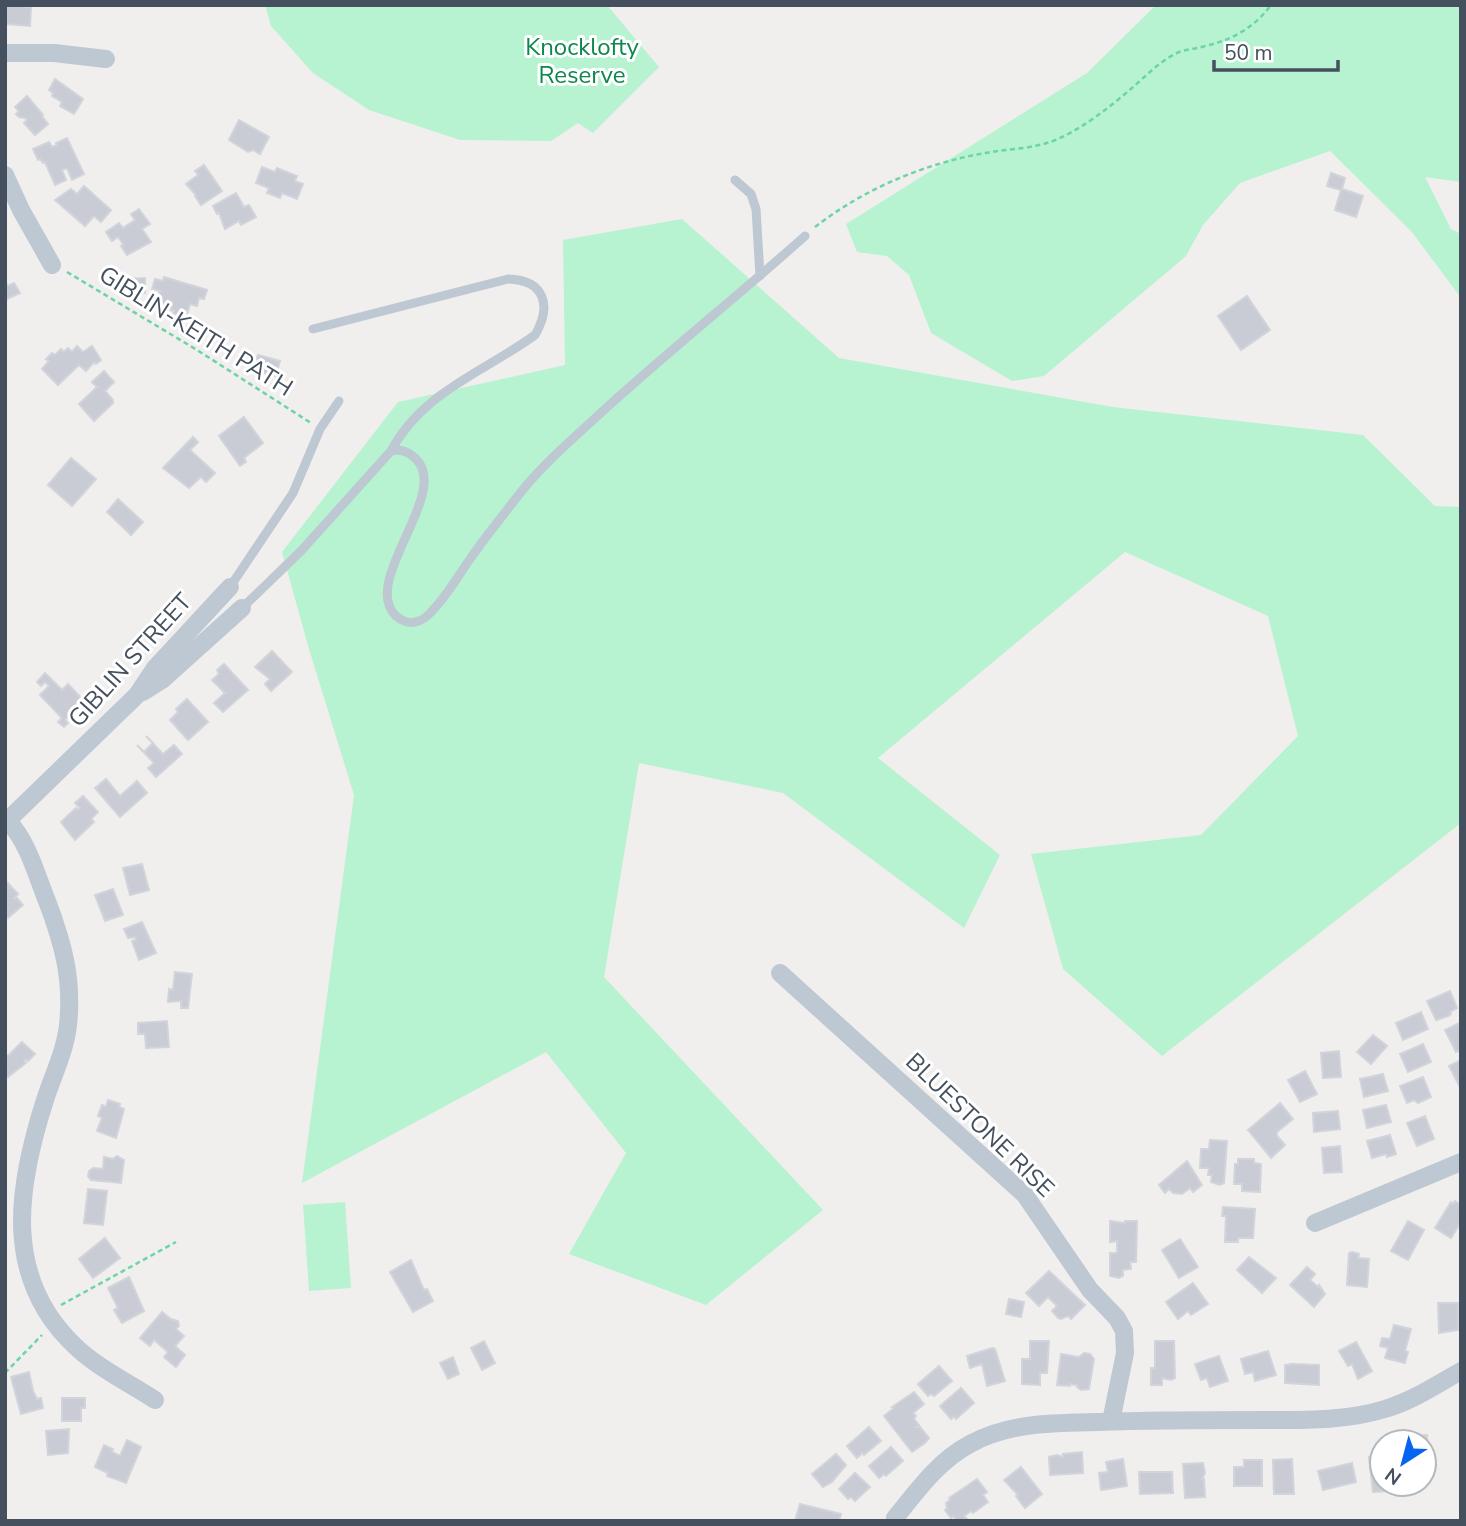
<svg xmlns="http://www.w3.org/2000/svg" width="1466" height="1526" viewBox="0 0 1466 1526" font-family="'Nunito Sans',sans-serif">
  <rect width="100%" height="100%" fill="#f1eeee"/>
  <g fill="#b7f3d1">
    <polygon points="265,5 607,5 659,67 593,133 578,123 551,141 460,140 369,110 313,73 271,26"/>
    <polygon points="1156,5 1461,5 1461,182 1425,177 1451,229 1461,234 1461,298 1412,232 1330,151 1240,183 1203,225 1186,256 1044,376 1012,381 931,333 909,275 887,256 857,252 846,224 1087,73"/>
    <polygon points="682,219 839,358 1113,407 1363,435 1435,506 1461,507 1461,823 1162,1056 1063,969 1031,854 1201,835 1298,736 1268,616 1125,552 878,758 1000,855 964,928 783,793 639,763 604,977 823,1210 706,1305 569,1254 626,1153 546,1052 302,1183 354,795 309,649 282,552 398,402 565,365 563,240"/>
    <polygon points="345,1202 351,1288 309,1291 303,1205"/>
  </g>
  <g fill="#c9ccd4" stroke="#d1d4da" stroke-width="2">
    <polygon points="5,5 31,7 30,26 5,24"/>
    <polygon points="55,79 83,99 74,114 60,106 62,102 52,96 53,93 49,90"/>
    <polygon points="27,96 43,115 42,116 48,124 35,135 24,123 27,120 25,118 19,117 16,114 19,111 15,107"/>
    <polygon points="239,120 269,137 260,154 253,150 248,152 229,140"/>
    <polygon points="67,138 84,174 72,180 67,168 62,170 66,180 55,185 45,162 43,163 40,159 38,160 33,149 49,142 52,147 57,145 56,143"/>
    <polygon points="204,165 222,191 201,205 195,196 196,195 186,184 198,175 195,171"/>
    <polygon points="262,167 275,172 277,168 297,176 295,181 303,184 297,199 282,193 280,198 267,193 269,188 256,183"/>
    <polygon points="1331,173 1345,178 1342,189 1363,196 1356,217 1335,210 1341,190 1327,186"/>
    <polygon points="84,186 111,210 101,222 94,216 85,226 55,200 71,189 77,194"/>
    <polygon points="236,193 244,207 249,205 256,217 241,225 239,221 225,229 219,213 217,214 213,206"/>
    <polygon points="139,209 150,224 142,229 151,242 127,255 121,246 123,244 118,237 112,241 106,232 119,223 123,228 135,220 131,214"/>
    <polygon points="164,277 207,290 204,299 199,298 197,306 190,304 186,317 173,314 174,311 155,306 160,291 152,289 155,279 163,281"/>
    <polygon points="145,278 145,293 130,293 129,279"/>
    <polygon points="5,282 8,286 14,283 20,293 5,300"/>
    <polygon points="1247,296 1270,330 1241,350 1218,316"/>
    <polygon points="77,346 83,352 92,346 101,360 96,364 94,362 86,371 79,365 58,385 42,369 49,361 46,359 52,353 55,355 61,349 64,352 68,348 72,352"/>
    <polygon points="258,355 280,361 276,376 253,370"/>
    <polygon points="104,371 114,382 105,391 113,400 113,403 94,421 79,404 97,387 92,382"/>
    <polygon points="244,417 263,443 244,458 246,462 240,466 219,436"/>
    <polygon points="193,437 198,442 190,450 215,473 206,482 201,477 189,488 163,468"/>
    <polygon points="71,458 96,479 72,506 48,485"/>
    <polygon points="118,499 143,522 131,535 107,512"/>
    <polygon points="272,651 292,672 271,691 265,684 270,679 255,667"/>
    <polygon points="224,664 248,690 223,712 214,703 225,693 212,680 219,674 217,670"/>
    <polygon points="45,673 62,690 68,684 84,701 65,720 68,723 64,727 58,722 62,718 40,695 49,686 45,682 41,686 37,682"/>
    <polygon points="187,699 208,722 188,740 170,720 178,712 176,709"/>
    <polygon points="146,736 163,754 174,745 182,754 156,777 148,768 154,763 137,745 144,752 153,743"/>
    <polygon points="106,779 120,796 137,781 147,793 120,817 95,788"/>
    <polygon points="83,796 98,812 91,819 94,822 75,840 61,822 76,808 77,810 80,808 75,803"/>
    <polygon points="142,864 149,890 130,895 123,868"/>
    <polygon points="5,880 18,894 14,898 17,898 23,905 8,918 5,915"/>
    <polygon points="113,889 123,915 105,921 95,895"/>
    <polygon points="142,922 156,953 139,960 132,941 136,940 135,937 128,938 124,929"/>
    <polygon points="175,972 192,974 188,1008 181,1008 181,1001 168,1002 169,989 173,990"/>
    <polygon points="1450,991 1457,1008 1450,1012 1451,1014 1448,1016 1436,1020 1427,1001"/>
    <polygon points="1421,1012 1428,1029 1403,1040 1396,1023"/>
    <polygon points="167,1021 169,1047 146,1048 145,1034 138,1034 138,1023"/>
    <polygon points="1461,1022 1461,1050 1456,1052 1445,1030"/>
    <polygon points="1373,1035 1387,1046 1371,1064 1357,1052"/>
    <polygon points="22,1042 35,1054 28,1061 26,1059 24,1061 26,1063 8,1077 5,1074 5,1054 8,1056"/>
    <polygon points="1423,1044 1431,1062 1408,1072 1400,1054"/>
    <polygon points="1339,1051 1341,1077 1323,1078 1321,1053"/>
    <polygon points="1461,1060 1461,1089 1449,1066"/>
    <polygon points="1305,1071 1317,1094 1300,1102 1288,1080"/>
    <polygon points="1383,1074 1388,1091 1364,1097 1360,1079"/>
    <polygon points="1423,1077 1431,1097 1418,1103 1414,1100 1407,1103 1400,1086"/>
    <polygon points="108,1100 120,1104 119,1107 124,1109 116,1138 97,1131 102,1118 98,1116 102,1105 106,1107"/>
    <polygon points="1280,1103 1293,1119 1277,1132 1277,1136 1285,1145 1271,1158 1248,1130"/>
    <polygon points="1386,1105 1391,1122 1367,1128 1363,1110"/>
    <polygon points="1338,1111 1340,1129 1314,1132 1313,1113"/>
    <polygon points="1425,1116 1434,1139 1417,1146 1407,1123"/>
    <polygon points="1390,1135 1396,1154 1387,1157 1386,1154 1372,1158 1367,1141"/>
    <polygon points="1210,1140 1227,1141 1224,1183 1220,1185 1211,1182 1212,1175 1208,1175 1209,1168 1200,1168 1201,1149 1209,1149"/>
    <polygon points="1340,1146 1342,1172 1324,1173 1322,1148"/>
    <polygon points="117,1156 124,1160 121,1183 91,1180 88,1176 89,1171 93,1168 103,1169 104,1157 113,1159"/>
    <polygon points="1238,1159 1254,1159 1254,1163 1261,1164 1260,1192 1242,1191 1242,1184 1234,1184 1235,1164 1238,1164"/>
    <polygon points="1187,1161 1202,1185 1193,1192 1190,1188 1182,1194 1173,1193 1169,1189 1165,1193 1159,1185"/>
    <polygon points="88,1189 107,1191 103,1225 84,1223"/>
    <polygon points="1455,1201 1461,1205 1461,1222 1451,1238 1435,1228 1451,1202 1453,1204"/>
    <polygon points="1223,1207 1255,1209 1253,1238 1238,1238 1238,1242 1225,1242 1226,1216 1222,1216"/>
    <polygon points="1110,1221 1125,1223 1125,1221 1137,1221 1136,1262 1130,1262 1131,1269 1123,1270 1123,1276 1119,1278 1110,1276 1110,1253 1117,1253 1117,1241 1110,1242"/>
    <polygon points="1408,1221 1424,1230 1408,1260 1391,1251"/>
    <polygon points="105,1238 120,1258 93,1278 79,1259"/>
    <polygon points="1180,1239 1198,1267 1179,1278 1162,1250"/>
    <polygon points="1352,1252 1359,1254 1358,1258 1369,1259 1367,1287 1347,1285 1349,1253"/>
    <polygon points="1249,1257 1276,1278 1262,1293 1237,1270"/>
    <polygon points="411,1260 424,1290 427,1289 433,1301 413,1312 390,1272"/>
    <polygon points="1307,1267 1315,1274 1310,1280 1318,1287 1319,1285 1325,1294 1314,1307 1290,1285"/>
    <polygon points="1049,1271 1085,1305 1071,1319 1068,1316 1061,1319 1058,1318 1052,1311 1057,1306 1048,1297 1039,1306 1026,1293"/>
    <polygon points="129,1277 144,1311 122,1323 114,1310 118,1308 108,1288"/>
    <polygon points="1193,1283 1208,1304 1191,1315 1188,1311 1178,1319 1166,1302"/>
    <polygon points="1009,1299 1024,1302 1021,1317 1006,1314"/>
    <polygon points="1438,1303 1458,1303 1458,1330 1439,1333"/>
    <polygon points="162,1312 171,1319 178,1321 179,1326 176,1329 184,1336 175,1346 185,1355 176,1367 164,1357 168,1352 154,1340 150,1346 140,1338"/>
    <polygon points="1394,1325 1411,1329 1405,1351 1408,1352 1405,1363 1385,1358 1388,1348 1380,1346 1382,1338 1390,1339"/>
    <polygon points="484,1341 495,1363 482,1370 471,1348"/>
    <polygon points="1030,1341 1049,1341 1047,1373 1040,1373 1040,1385 1022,1384 1022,1359 1030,1359"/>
    <polygon points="1155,1341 1174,1341 1175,1378 1171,1380 1162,1378 1162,1385 1151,1385 1151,1368 1155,1368"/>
    <polygon points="1356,1342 1372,1371 1358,1379 1352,1364 1348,1366 1339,1351"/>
    <polygon points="992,1348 995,1349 1005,1381 987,1386 982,1364 970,1368 967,1356"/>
    <polygon points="1268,1351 1276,1375 1255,1381 1253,1372 1245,1374 1241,1359"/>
    <polygon points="1084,1353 1090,1354 1094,1359 1089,1389 1081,1390 1077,1387 1077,1385 1070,1384 1070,1386 1057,1385 1061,1354 1079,1357"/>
    <polygon points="1219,1356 1228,1381 1210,1387 1207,1378 1201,1380 1195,1364"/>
    <polygon points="453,1357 459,1374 448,1379 440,1363"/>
    <polygon points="1292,1364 1319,1365 1319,1385 1285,1383 1285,1365"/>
    <polygon points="939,1366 952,1381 934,1396 931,1394 928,1396 918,1384"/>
    <polygon points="29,1372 33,1391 37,1399 41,1398 43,1408 21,1414 11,1377"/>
    <polygon points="961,1388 974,1403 956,1419 954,1416 951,1419 940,1406"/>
    <polygon points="914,1392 924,1404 913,1413 916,1416 914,1419 919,1425 916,1427 920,1427 929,1438 925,1443 912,1452 884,1416 894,1408 892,1407"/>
    <polygon points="62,1398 85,1398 85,1408 81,1408 81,1421 62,1421"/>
    <polygon points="869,1427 881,1441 864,1455 862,1453 857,1458 847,1446"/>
    <polygon points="69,1429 68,1453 48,1455 46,1431"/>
    <polygon points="1427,1435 1429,1469 1424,1469 1424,1442 1408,1440 1411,1440 1411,1436"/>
    <polygon points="127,1440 141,1447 126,1483 107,1476 108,1473 95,1467 104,1445 113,1449 112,1452 120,1456"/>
    <polygon points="891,1447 903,1461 886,1476 884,1474 879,1478 869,1466"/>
    <polygon points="1082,1452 1083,1473 1050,1475 1049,1457 1057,1455 1063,1457 1063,1454"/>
    <polygon points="836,1454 846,1465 832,1482 823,1487 812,1474"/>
    <polygon points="1382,1456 1382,1484 1390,1484 1390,1491 1373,1492 1369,1457"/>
    <polygon points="1123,1459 1127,1486 1101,1490 1099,1473 1108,1472 1106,1462"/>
    <polygon points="1292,1459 1294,1494 1274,1494 1273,1460"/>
    <polygon points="1244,1460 1262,1460 1262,1486 1234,1486 1234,1467 1244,1467"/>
    <polygon points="1203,1463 1205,1473 1202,1479 1204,1479 1205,1497 1185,1498 1183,1464"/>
    <polygon points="1352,1463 1356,1482 1323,1490 1318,1471"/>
    <polygon points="1021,1467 1042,1494 1025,1508 1016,1496 1018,1495 1004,1480"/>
    <polygon points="1139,1472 1172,1472 1173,1493 1140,1494"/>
    <polygon points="855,1473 870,1487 855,1501 851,1497 848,1499 839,1489"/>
    <polygon points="977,1479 987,1492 983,1495 988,1502 973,1513 971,1511 964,1516 967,1519 964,1521 957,1521 953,1516 951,1518 945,1510 947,1508 946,1503 950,1500 949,1498"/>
    <polygon points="800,1504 841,1514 839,1521 795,1521"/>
  </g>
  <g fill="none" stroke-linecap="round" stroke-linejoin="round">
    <g stroke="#6cd4a5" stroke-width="2.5" stroke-dasharray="5 3.5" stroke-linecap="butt">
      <path d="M815,227c49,-38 108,-63 170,-74 22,-4 46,-4 68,-12 28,-11 57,-34 79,-53 15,-13 29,-28 47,-36 8,-3 17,-3 26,-6 27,-6 49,-18 66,-41"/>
      <polyline points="67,272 197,350 311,423"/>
      <polyline points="61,1305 176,1242"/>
      <polyline points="5,1373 42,1335"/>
    </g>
    <g stroke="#bdc8d2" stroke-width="9">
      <polyline points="735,180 751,194 756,209 760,276"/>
      <path d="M313,329l195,-50c37,1 44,27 27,56 -51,37 -113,57 -144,116"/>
      <polyline points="230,587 293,493 320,429 339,401"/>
      <path d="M242,608l59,-57 90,-100c10,-2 16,0 24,7 38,34 -56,123 -19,158 5,4 12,8 19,6 6,-1 13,-6 17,-11 15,-15 26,-35 38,-52 16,-23 34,-45 51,-67 24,-30 55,-56 83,-82 66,-60 135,-115 201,-174"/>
    </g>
    <g stroke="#bdc8d2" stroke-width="18">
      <polyline points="5,53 54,53 106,59"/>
      <polyline points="5,175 21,210 52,265"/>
      <polyline points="143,692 162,680 242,608"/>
      <path d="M8,821c20,21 28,53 39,80 16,42 26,78 21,124 -3,27 -15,50 -23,75 -28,87 -43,178 31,247 22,21 53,36 79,53"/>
      <polyline points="5,823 137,695 155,668 230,587"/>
      <polyline points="780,973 1025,1195 1090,1290 1117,1318 1124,1331 1125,1353 1111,1421"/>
      <polyline points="1315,1223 1461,1162"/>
      <path d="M897,1521l-2,-3c22,-27 43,-57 75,-74 40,-22 85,-21 129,-22 55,-2 110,-2 165,-2 41,0 82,1 121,-11 27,-8 51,-24 76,-38"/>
    </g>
  </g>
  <g text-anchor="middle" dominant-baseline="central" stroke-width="6" stroke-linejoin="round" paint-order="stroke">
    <g font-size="24" fill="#0e864e" stroke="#fff">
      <text x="582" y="47">Knocklofty<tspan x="582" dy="28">Reserve</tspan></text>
    </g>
    <g font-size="24" fill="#44505d" stroke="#fff">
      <text transform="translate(196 331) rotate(32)">GIBLIN-KEITH PATH</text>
      <text transform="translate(130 660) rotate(-48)">GIBLIN STREET</text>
      <text transform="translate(980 1125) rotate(44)">BLUESTONE RISE</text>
    </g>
  </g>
  <rect width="1466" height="1526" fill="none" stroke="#44505d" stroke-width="14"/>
  <g transform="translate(1403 1463) rotate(216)"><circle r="33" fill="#ffffff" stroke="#b4b9be" stroke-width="2"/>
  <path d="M0-5L12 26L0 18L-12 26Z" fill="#0764f1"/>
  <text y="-10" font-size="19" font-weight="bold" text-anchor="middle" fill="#44505d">N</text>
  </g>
  <path d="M1214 60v10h124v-10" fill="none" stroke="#44505d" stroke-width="3.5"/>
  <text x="1224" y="60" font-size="21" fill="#44505d" stroke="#ffffff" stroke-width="5" paint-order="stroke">50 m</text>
</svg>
